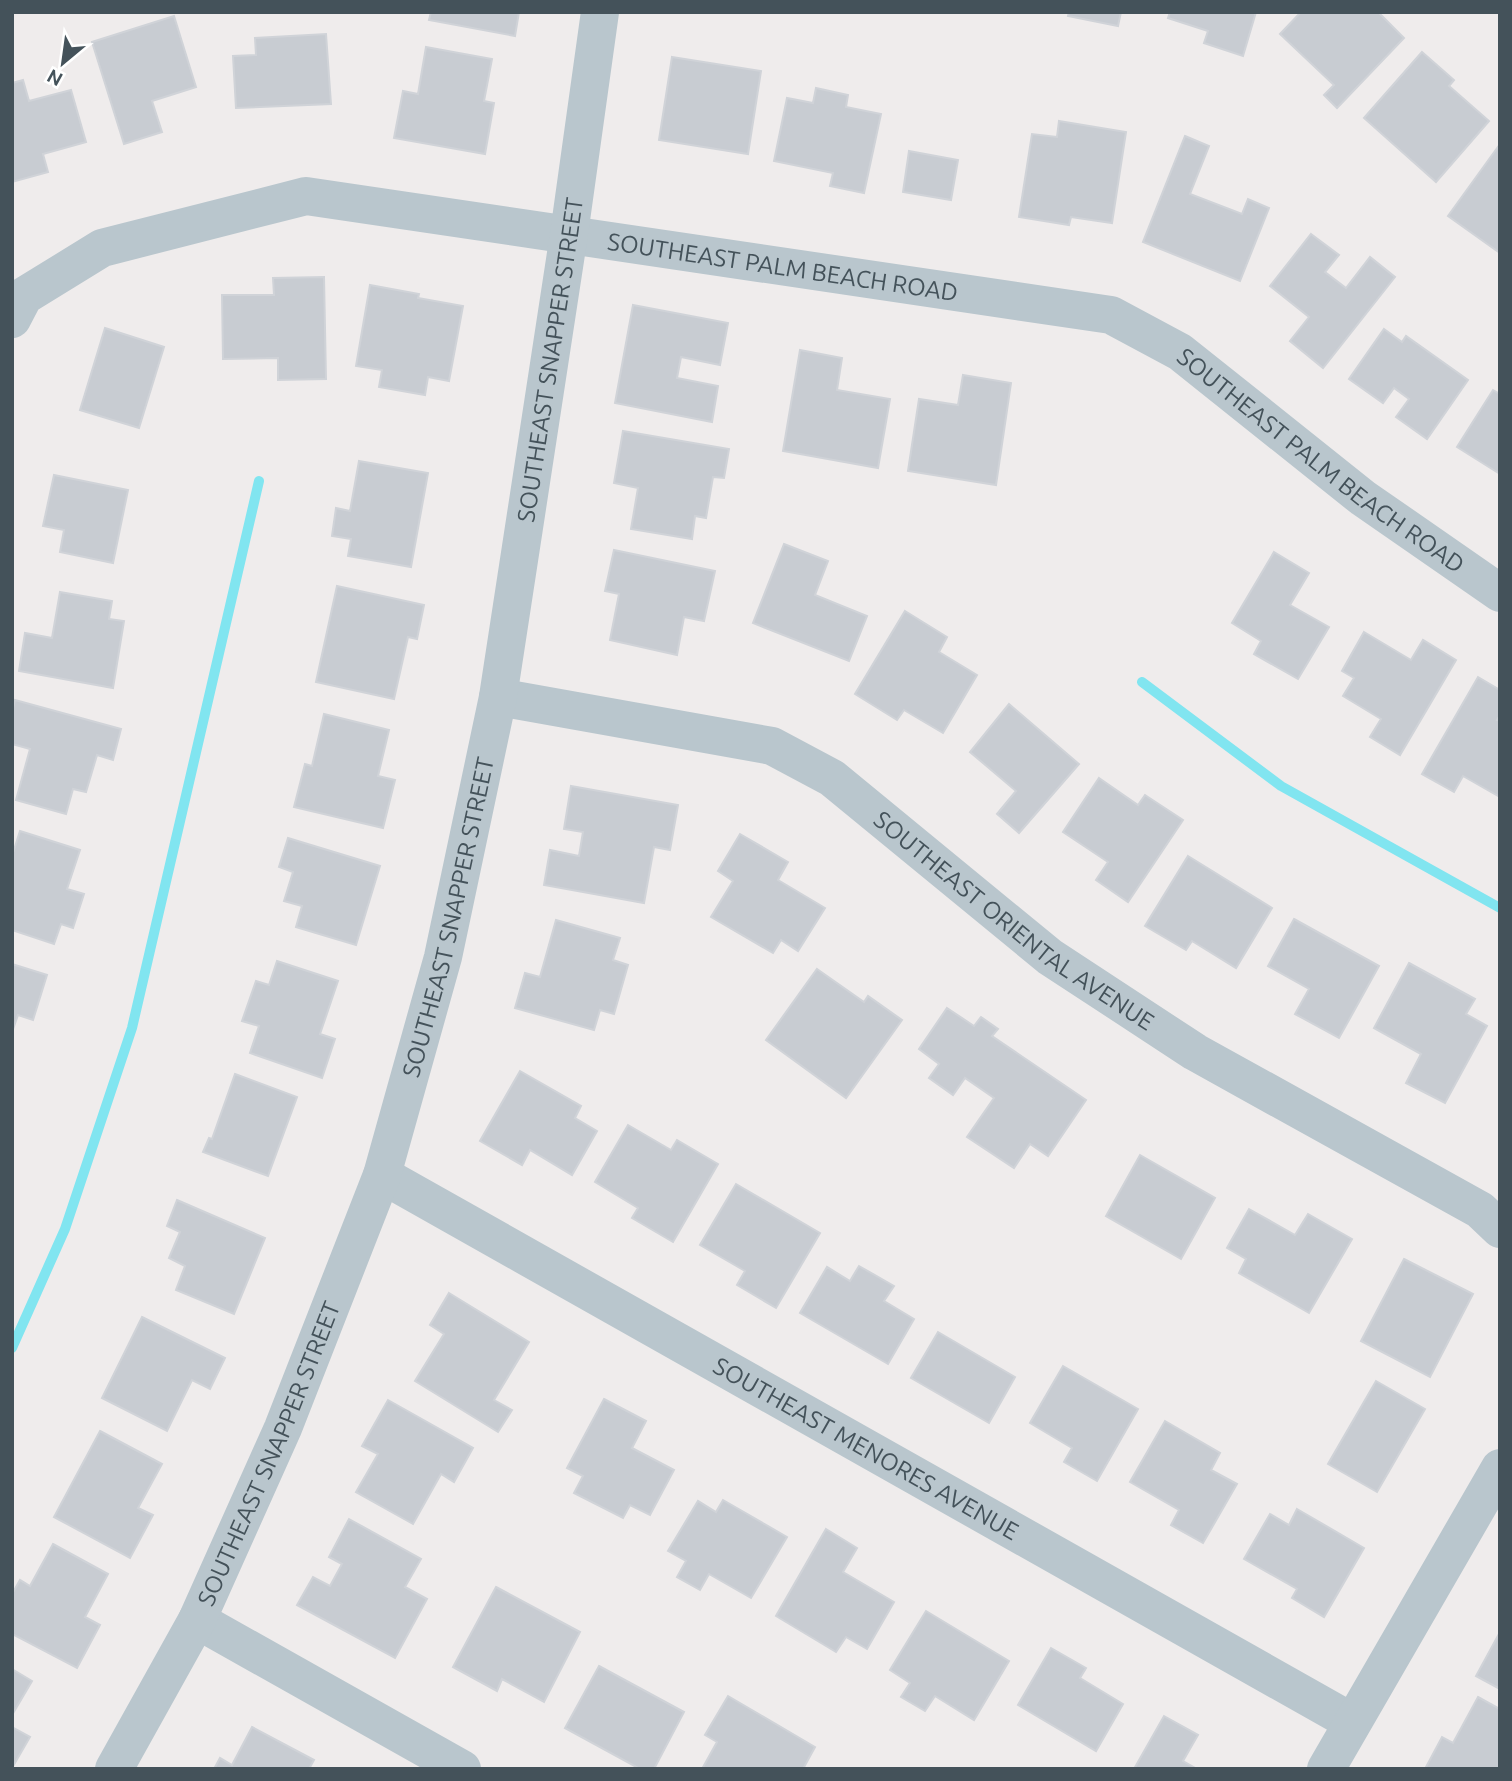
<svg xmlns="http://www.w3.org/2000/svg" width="1512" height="1781" viewBox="0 0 1512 1781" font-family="Ubuntu,sans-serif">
  <rect width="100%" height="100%" fill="#efecec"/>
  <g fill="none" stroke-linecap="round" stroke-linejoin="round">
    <g stroke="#81e5f0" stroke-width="10">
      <polyline points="1142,682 1281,786 1500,908"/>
      <polyline points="12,1348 65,1229 132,1028 259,481"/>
    </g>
  </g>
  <g fill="#c8ccd2" stroke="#d0d3d8" stroke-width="2">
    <polygon points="431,12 519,12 515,36 429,20"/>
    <polygon points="1069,12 1121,12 1118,26 1068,16"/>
    <polygon points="1170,12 1256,12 1243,56 1204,43 1208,31 1168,18"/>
    <polygon points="1301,12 1378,12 1404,38 1337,108 1324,95 1334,85 1280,34"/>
    <polygon points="174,16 196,87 152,101 162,132 124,144 92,42"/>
    <polygon points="326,34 331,104 236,108 233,56 256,55 255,38"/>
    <polygon points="426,47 492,59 484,101 494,103 485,154 394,138 403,91 418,94"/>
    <polygon points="1422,52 1454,80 1449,86 1489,121 1436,182 1364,118"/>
    <polygon points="672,57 761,71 748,154 659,140"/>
    <polygon points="23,80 29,101 71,90 86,142 43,154 48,172 12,182 12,83"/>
    <polygon points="816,88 848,95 846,107 881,114 864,193 830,186 833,173 774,161 787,98 813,103"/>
    <polygon points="1059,121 1126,132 1112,223 1071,217 1069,225 1019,217 1032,134 1057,137"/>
    <polygon points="1185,136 1209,146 1190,194 1242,214 1248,199 1269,208 1240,281 1143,242"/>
    <polygon points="1500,144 1500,253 1448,216"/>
    <polygon points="909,151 958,160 951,200 903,192"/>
    <polygon points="1311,234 1339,255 1325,272 1346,288 1370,257 1395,277 1323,368 1290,341 1309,317 1270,286"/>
    <polygon points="324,277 326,379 278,380 278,358 223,359 222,295 274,295 273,278"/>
    <polygon points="370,285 419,294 418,298 463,306 449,381 428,377 425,395 379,387 382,370 356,366"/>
    <polygon points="633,305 728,323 720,365 681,357 677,378 718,386 712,422 615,403"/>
    <polygon points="105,328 164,347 139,428 80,410"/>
    <polygon points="1384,329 1402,342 1406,336 1468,380 1427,439 1396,417 1409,399 1394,388 1383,403 1349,379"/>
    <polygon points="800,350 842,358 837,390 890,399 878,468 783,451"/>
    <polygon points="963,375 1011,383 996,485 908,471 919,399 958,405"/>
    <polygon points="1493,390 1500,394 1500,474 1457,447"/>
    <polygon points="623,431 729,449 724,478 713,477 706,518 695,516 692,539 631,529 638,488 614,483"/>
    <polygon points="359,461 428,473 411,567 348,556 351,539 332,536 336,508 350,511"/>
    <polygon points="54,475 128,490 113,563 60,552 64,530 43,526"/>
    <polygon points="784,544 828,561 815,595 867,616 849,661 753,623"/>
    <polygon points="614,550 715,571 704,621 684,617 677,655 610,640 619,594 605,591"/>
    <polygon points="1274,552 1309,573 1290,605 1329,627 1298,679 1254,654 1261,641 1232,623"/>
    <polygon points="337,586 424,605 417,639 408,637 394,699 316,682"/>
    <polygon points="60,592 112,601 109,619 124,621 113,688 19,671 25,633 52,638"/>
    <polygon points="905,611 947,637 939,652 977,675 943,733 904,710 897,720 855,694"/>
    <polygon points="1364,632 1411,660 1423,640 1456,660 1400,755 1370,737 1381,719 1343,696 1354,678 1342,671"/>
    <polygon points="1478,677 1500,690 1500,715 1497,720 1500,721 1500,797 1463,776 1454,792 1422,774"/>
    <polygon points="15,700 121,729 113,760 97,755 86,792 73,789 66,814 16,800 30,749 12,744 12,712"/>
    <polygon points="1009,704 1079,764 1019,833 997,814 1016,791 970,752"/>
    <polygon points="324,714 389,730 378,776 395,780 383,828 294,807 305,764 312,766"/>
    <polygon points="1099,778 1138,805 1145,795 1183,820 1128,902 1096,880 1108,862 1063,832"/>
    <polygon points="571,786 678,805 670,850 654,847 644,903 544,885 550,850 579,856 583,832 564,829"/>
    <polygon points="20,831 80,850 67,889 84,894 73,928 61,924 54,944 12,930 12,856"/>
    <polygon points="740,834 788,862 778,880 825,908 798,951 781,940 773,953 711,917 733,881 718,871"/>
    <polygon points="288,838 380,866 356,945 296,927 302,906 284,901 293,872 279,867"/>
    <polygon points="1188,856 1272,908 1236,968 1192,941 1186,950 1145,926"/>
    <polygon points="1294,919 1379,966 1339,1038 1295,1014 1309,989 1268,966"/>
    <polygon points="556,920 620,938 613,960 628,965 614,1014 600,1010 594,1030 515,1008 525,973 540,977"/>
    <polygon points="277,961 338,981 320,1034 335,1039 322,1078 250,1053 259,1026 242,1021 256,981 269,985"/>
    <polygon points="1409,963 1475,999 1466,1014 1487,1026 1445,1103 1406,1083 1421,1054 1374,1028"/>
    <polygon points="12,964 47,975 33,1020 18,1015 12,1032"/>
    <polygon points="817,969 864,1002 868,996 902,1020 846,1098 766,1040"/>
    <polygon points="947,1008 974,1026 981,1017 998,1029 992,1036 1086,1100 1048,1156 1030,1144 1014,1168 967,1137 994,1098 965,1078 953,1095 929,1078 939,1064 919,1049"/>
    <polygon points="520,1071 581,1106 575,1118 597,1131 572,1175 530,1150 522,1165 480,1141"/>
    <polygon points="235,1074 297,1097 268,1176 203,1152 209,1138 212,1139"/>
    <polygon points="628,1125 671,1150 677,1140 718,1164 673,1242 632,1218 638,1208 595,1182"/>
    <polygon points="1140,1155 1215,1198 1181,1259 1106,1216"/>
    <polygon points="736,1184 820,1233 776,1308 737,1285 745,1271 700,1245"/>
    <polygon points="177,1200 265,1238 234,1314 176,1290 185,1266 169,1258 180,1232 167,1226"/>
    <polygon points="1249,1209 1295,1235 1308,1214 1352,1239 1309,1313 1239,1273 1246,1259 1227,1248"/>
    <polygon points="1404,1259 1473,1294 1430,1377 1361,1341"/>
    <polygon points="859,1266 894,1286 884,1301 914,1319 888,1364 800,1313 827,1267 850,1281"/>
    <polygon points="449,1293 529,1342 494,1400 512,1410 498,1432 415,1381 444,1334 430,1325"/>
    <polygon points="142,1317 225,1358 210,1389 192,1380 167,1431 102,1398"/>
    <polygon points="938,1332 1015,1377 989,1423 911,1378"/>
    <polygon points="1063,1366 1138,1409 1097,1481 1064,1462 1072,1448 1030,1423"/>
    <polygon points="1376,1381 1425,1409 1377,1492 1328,1464"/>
    <polygon points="604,1399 646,1421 632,1448 674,1470 650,1515 630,1505 623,1518 574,1493 583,1476 567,1468"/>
    <polygon points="388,1400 473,1448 454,1482 441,1474 413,1524 356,1492 378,1454 362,1446"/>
    <polygon points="1165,1421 1220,1453 1211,1470 1237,1484 1203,1543 1171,1525 1179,1510 1130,1482"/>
    <polygon points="100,1431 162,1464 138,1508 153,1515 130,1558 54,1517"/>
    <polygon points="723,1500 787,1537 751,1598 709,1574 700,1590 677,1577 686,1561 668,1551 698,1501 716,1512"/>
    <polygon points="1297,1509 1364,1548 1324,1617 1292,1598 1297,1589 1244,1559 1270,1514 1289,1525"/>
    <polygon points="349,1519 421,1559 405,1587 427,1599 395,1658 297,1605 313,1577 330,1586 342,1564 329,1557"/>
    <polygon points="826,1529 857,1548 843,1572 894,1602 867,1649 846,1637 836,1652 776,1616"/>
    <polygon points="53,1544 108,1574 85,1617 100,1625 77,1668 12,1634 12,1594 20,1580 30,1586"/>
    <polygon points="496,1587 580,1632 544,1702 502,1679 497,1691 453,1667"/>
    <polygon points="926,1611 1009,1661 974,1720 935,1696 925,1711 901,1697 910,1683 890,1670"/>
    <polygon points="1500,1632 1500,1689 1476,1676"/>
    <polygon points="1051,1648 1086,1668 1080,1678 1123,1704 1096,1751 1018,1705"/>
    <polygon points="599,1666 684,1712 654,1769 640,1769 565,1728"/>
    <polygon points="12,1669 32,1681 12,1715"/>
    <polygon points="728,1696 815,1747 803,1769 702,1769 717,1742 705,1735"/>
    <polygon points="1478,1697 1500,1709 1500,1769 1425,1769 1442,1737 1453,1743"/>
    <polygon points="1164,1716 1198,1735 1183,1761 1197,1769 1134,1769"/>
    <polygon points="12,1727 30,1737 12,1768"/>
    <polygon points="252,1727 314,1760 309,1769 214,1769 220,1758 232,1765"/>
  </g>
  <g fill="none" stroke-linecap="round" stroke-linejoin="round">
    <g stroke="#b9c6cd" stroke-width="38">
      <path id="s1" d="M12,319l12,-23 78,-48 204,-52 805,119 69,37 183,146 137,95"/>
      <path id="s2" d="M498,697l274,49 60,32 218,179 145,95 285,158 20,19"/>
      <path id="s3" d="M382,1175l970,547"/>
      <polyline points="197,1620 462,1769"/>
      <path id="s4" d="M114,1769l83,-149 86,-192 99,-253 61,-218 55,-260 71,-463 31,-222"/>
      <polyline points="1326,1769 1500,1468"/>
    </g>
  </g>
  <g text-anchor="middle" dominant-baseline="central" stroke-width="5" stroke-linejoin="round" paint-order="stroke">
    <g font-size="24" fill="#44525a" stroke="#fff">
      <text stroke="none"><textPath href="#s1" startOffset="810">SOUTHEAST PALM BEACH ROAD</textPath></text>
      <text stroke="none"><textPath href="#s4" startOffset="1486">SOUTHEAST SNAPPER STREET</textPath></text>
      <text stroke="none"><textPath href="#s1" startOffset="1398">SOUTHEAST PALM BEACH ROAD</textPath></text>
      <text stroke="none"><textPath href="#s4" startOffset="919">SOUTHEAST SNAPPER STREET</textPath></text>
      <text stroke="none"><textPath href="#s2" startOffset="578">SOUTHEAST ORIENTAL AVENUE</textPath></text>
      <text stroke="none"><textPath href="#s3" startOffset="556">SOUTHEAST MENORES AVENUE</textPath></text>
      <text stroke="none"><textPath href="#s4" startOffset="352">SOUTHEAST SNAPPER STREET</textPath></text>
    </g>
  </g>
  <rect width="1512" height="1781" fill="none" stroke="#44525a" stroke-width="28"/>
  <g transform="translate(63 63) rotate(209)" stroke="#ffffff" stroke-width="5" paint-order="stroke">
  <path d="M0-5L12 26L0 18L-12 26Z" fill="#44525a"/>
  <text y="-10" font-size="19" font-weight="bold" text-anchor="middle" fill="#44525a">N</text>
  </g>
</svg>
